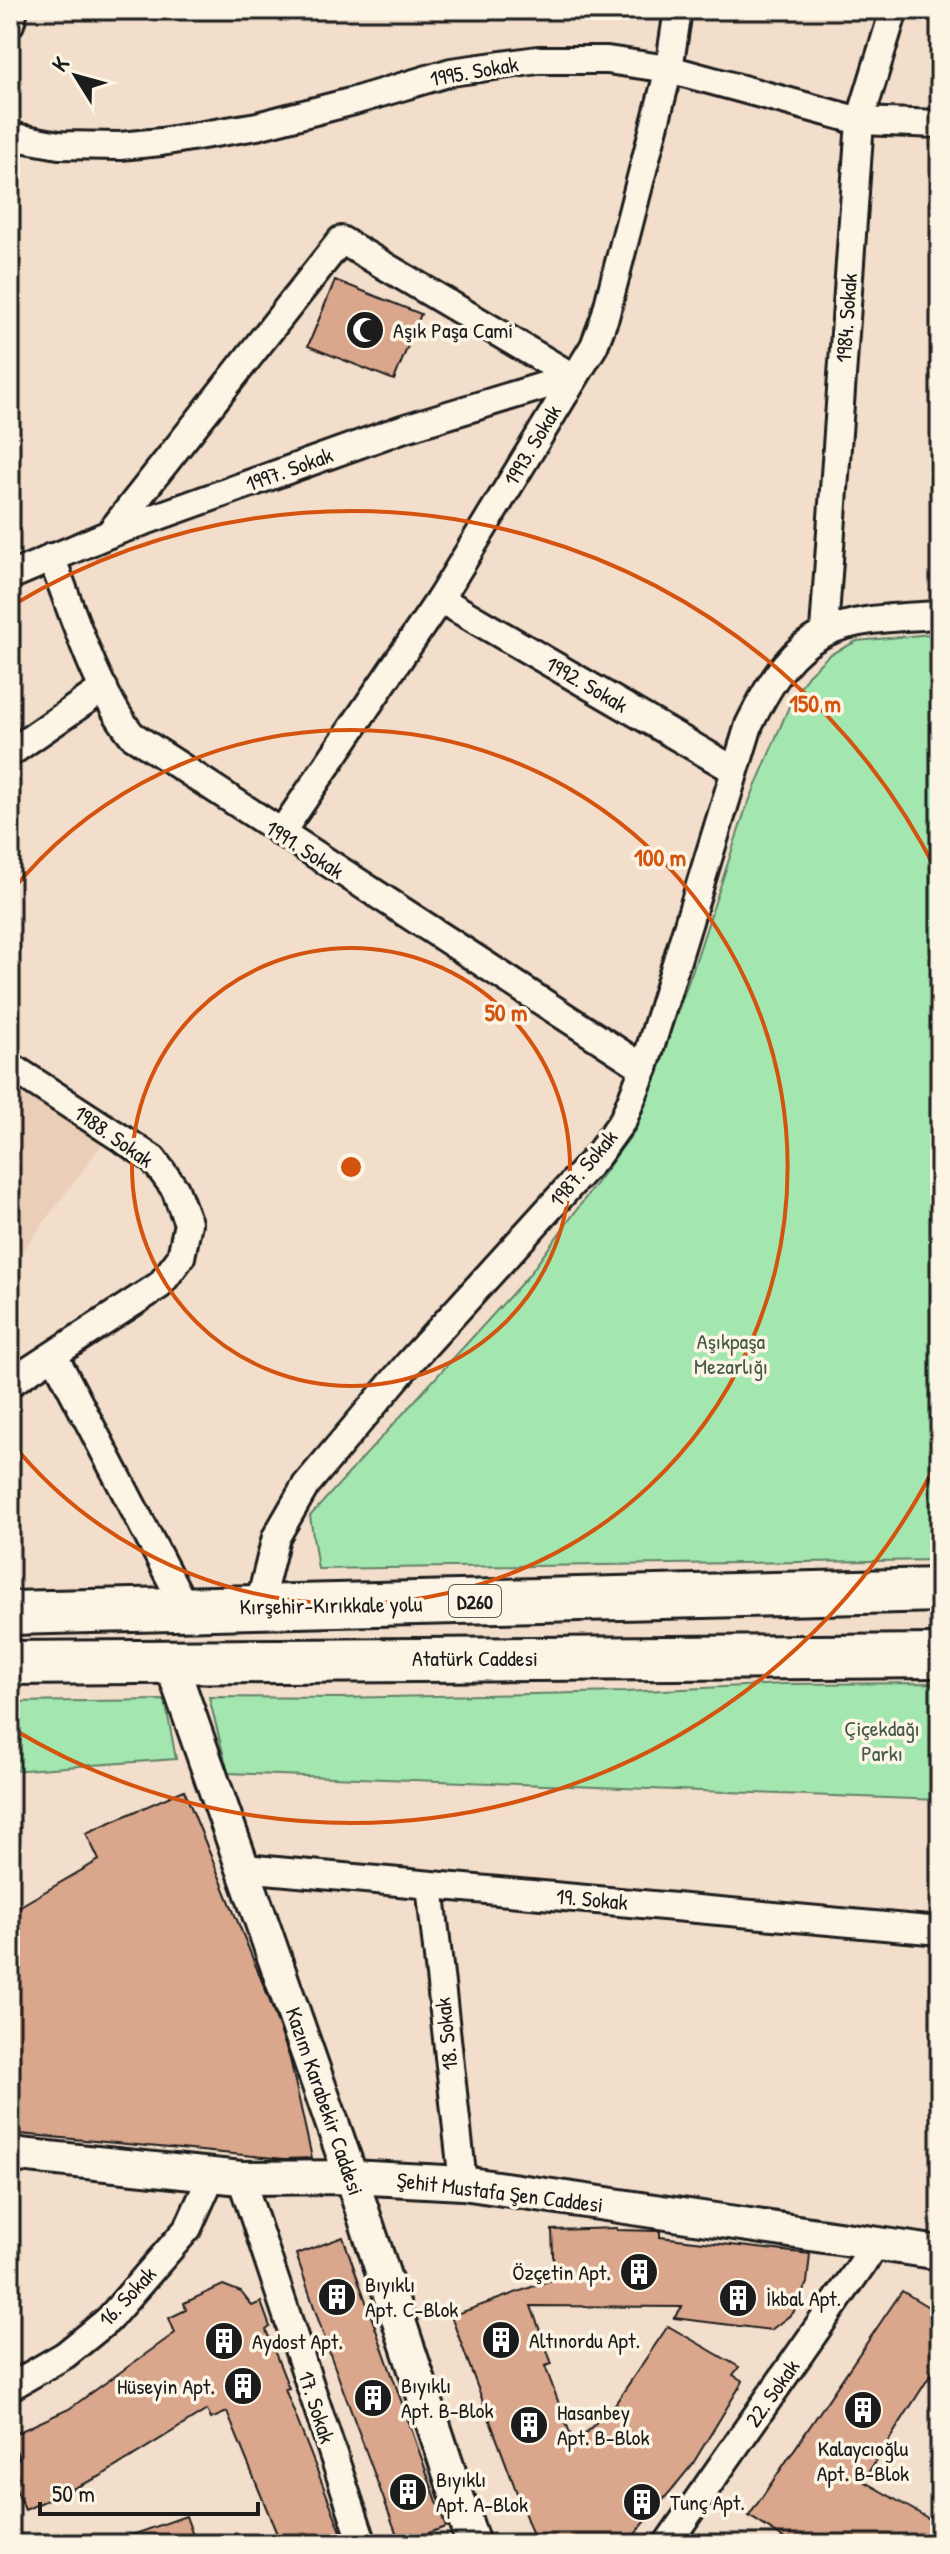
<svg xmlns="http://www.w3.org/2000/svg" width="950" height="2554" viewBox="0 0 950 2554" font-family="'Patrick Hand',sans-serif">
  <rect width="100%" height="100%" fill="#f2decb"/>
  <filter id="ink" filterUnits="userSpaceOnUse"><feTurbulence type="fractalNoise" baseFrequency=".0125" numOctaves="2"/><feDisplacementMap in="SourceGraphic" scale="16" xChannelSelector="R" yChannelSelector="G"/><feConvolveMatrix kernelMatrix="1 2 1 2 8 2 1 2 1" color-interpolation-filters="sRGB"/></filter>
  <g filter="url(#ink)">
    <polygon fill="#ebceb8" points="10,1084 103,1143 11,1266 10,1266"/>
    <g fill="#a4e6b0" stroke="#608166" stroke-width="2">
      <polygon points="931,634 940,634 940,1560 318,1569 310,1516 528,1276 636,1129 694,966 745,811 790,704 808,675 829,655 857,641"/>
      <polygon points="940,1683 940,1800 228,1773 209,1697 340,1698 624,1692 784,1684"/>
      <polygon points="165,1700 176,1759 10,1771 10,1702"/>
    </g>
    <g fill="#daa78d" stroke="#1c1c1c" stroke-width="2">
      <polygon points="335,280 421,314 394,380 308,346"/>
      <polygon points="184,1790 268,1996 290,2059 312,2158 285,2159 10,2133 10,1912 99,1860 86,1833"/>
      <polygon points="617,2228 617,2230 660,2231 660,2237 810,2254 807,2283 793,2313 771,2330 674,2318 682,2307 531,2306 552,2364 545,2366 574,2444 615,2404 668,2326 739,2367 733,2375 743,2381 692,2465 627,2544 536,2544 451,2316 554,2279 552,2230"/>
      <polygon points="343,2237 446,2527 400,2543 331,2357 296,2254"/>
      <polygon points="223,2285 241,2292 252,2306 261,2302 270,2327 266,2330 289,2388 285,2389 346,2544 281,2544 227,2412 211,2419 207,2410 99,2477 25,2510 12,2480 18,2477 11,2462 19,2458 10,2436 69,2409 175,2333 169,2318 186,2310 184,2303"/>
      <polygon points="902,2291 940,2314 940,2360 863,2481 940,2525 940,2544 793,2544 749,2516"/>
      <polygon points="186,2516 196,2544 116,2544 115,2541"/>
    </g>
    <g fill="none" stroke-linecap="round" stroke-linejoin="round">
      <defs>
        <g id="minor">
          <polyline points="10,24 14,10"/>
          <polyline points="10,136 59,145 120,146 161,142 257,126 354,101 451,72 538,60 607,60 669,69 860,121 940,124"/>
          <polyline points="109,534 341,240 573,377"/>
          <path d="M51,557c22,55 45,134 81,178l512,333"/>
          <polyline points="10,576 109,534 402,429 573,377"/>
          <polyline points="440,599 734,770"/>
          <polyline points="824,631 860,121 894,10"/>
          <polyline points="10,753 104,688"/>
          <polyline points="281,833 440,599 594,346 605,317 669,69 678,10"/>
          <polyline points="10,1066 153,1159 175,1189 188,1223 181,1257 160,1285 10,1383"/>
          <polyline points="54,1355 186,1609"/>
          <path d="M259,1606l17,-69 30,-52 103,-122 188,-207 26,-36 21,-52 105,-343c49,-102 85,-105 191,-110"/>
          <polyline points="244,1868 940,1931"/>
          <polyline points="430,1885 463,2183"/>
          <polyline points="241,2178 363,2544"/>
          <polyline points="10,2387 65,2355 108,2320 188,2228 212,2175"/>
          <polyline points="667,2544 877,2243"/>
        </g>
        <g id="tertiary">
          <polyline points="170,1660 351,2177 473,2544"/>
          <polyline points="10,2154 241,2178 351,2177 463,2183 940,2253"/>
        </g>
        <g id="trunk">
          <polyline points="10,1613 940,1590"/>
          <polyline points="10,1663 940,1656"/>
        </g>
      </defs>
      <use href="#minor" stroke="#1c1c1c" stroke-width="32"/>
      <use href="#tertiary" stroke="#1c1c1c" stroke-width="38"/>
      <use href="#trunk" stroke="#1c1c1c" stroke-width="48"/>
      <use href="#minor" stroke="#fcf5e5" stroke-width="26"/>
      <use href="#tertiary" stroke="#fcf5e5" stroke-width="32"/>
      <use href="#trunk" stroke="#fcf5e5" stroke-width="42"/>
    </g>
  </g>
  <g fill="none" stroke="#d4530e" stroke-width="4">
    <circle cx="351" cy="1167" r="219"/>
    <path d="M11 892A437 437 0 1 1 11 1442"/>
    <path d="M938 1460A656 656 0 0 1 13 1729M13 605A656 656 0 0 1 938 874"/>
  </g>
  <defs>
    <symbol id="mosque-disc" viewBox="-11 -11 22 22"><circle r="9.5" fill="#1c1c1c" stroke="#fcf5e5"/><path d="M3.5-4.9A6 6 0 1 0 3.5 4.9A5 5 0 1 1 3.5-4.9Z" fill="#fff"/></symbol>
    <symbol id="building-disc" viewBox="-11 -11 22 22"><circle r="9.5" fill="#1c1c1c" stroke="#fcf5e5"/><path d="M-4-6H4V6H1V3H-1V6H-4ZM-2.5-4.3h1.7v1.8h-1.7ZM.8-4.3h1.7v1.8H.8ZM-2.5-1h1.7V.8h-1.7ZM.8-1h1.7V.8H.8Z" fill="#fff"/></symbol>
  </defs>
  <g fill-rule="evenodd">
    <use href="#mosque-disc" x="343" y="308" width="44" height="44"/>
    <use href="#building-disc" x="617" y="2250" width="44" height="44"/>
    <use href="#building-disc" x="315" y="2275" width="44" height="44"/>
    <use href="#building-disc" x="716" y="2276" width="44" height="44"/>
    <use href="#building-disc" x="479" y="2318" width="44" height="44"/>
    <use href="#building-disc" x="202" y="2319" width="44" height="44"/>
    <use href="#building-disc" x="221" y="2364" width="44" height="44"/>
    <use href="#building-disc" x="351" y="2376" width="44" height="44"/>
    <use href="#building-disc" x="841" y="2388" width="44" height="44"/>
    <use href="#building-disc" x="507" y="2403" width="44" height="44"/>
    <use href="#building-disc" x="386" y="2470" width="44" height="44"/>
    <use href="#building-disc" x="620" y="2480" width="44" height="44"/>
  </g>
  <g text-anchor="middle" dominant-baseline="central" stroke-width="7" stroke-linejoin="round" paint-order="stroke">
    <rect fill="#fcf5e5" stroke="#5f5d58" stroke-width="2" x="449" y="1585" width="52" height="32" rx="6"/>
    <g font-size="20" font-weight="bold" fill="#1c1c1c">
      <text x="475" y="1601">D260</text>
    </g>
    <g font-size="22" fill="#1c1c1c" stroke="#fcf5e5">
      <text transform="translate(474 71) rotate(-10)">1995. Sokak</text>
      <text transform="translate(846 318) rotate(-86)">1984. Sokak</text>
      <text transform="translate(532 445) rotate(-59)">1993. Sokak</text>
      <text transform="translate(289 469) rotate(-20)">1997. Sokak</text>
      <text transform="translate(587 684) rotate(30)">1992. Sokak</text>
      <text transform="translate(305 849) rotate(33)">1991. Sokak</text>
      <text transform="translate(114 1136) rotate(35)">1988. Sokak</text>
      <text transform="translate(583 1168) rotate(-50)">1987. Sokak</text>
      <text transform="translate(331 1605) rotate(-1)">Kırşehir-Kırıkkale yolu</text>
      <text x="475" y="1658">Atatürk Caddesi</text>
      <text transform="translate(592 1899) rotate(5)">19. Sokak</text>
      <text transform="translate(446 2034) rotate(-96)">18. Sokak</text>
      <text transform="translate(325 2101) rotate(71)">Kazım Karabekir Caddesi</text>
      <text transform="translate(500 2192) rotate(7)">Şehit Mustafa Şen Caddesi</text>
      <text transform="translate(127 2296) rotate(-47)">16. Sokak</text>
      <text transform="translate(772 2393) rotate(-55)">22. Sokak</text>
      <text transform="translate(317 2407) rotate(72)">17. Sokak</text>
    </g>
    <g font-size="22" fill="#1c1c1c" stroke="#fcf5e5" text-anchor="start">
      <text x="393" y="330">Aşık Paşa Cami</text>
      <text x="611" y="2272" text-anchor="end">Özçetin Apt.</text>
      <text x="365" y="2284">Bıyıklı<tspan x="365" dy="25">Apt. C-Blok</tspan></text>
      <text x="766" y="2298">İkbal Apt.</text>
      <text x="529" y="2340">Altınordu Apt.</text>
      <text x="252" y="2341">Aydost Apt.</text>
      <text x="401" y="2385">Bıyıklı<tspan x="401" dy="25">Apt. B-Blok</tspan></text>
      <text x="215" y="2386" text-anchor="end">Hüseyin Apt.</text>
      <text x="557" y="2412">Hasanbey<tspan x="557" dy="25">Apt. B-Blok</tspan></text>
      <text x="863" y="2448" text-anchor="middle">Kalaycıoğlu<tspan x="863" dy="25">Apt. B-Blok</tspan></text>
      <text x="436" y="2479">Bıyıklı<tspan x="436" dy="25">Apt. A-Blok</tspan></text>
      <text x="670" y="2502">Tunç Apt.</text>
    </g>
    <g font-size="22" fill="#455948" stroke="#fcf5e5">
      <text x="731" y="1341">Aşıkpaşa<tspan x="731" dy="25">Mezarlığı</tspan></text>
      <text x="882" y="1728">Çiçekdağı<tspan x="882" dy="25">Parkı</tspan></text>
    </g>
  </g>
  <circle cx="351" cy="1167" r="12" fill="#d4530e" stroke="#fcf5e5" stroke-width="4"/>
  <g font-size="24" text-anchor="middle" font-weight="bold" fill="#d4530e" stroke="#fcf5e5" stroke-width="7" stroke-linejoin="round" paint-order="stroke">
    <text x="815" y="712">150 m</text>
    <text x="660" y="866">100 m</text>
    <text x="506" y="1021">50 m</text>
  </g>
  <rect width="950" height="2554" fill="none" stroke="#fcf5e5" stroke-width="40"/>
  <rect x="20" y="20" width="910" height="2514" fill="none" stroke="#1c1c1c" stroke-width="3" filter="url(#ink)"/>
  <g transform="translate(76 76) rotate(307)" stroke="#fcf5e5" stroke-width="6" paint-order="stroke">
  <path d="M0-6L14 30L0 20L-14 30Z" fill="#1c1c1c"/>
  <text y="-12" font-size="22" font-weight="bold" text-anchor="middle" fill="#1c1c1c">K</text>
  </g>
  <path d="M40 2502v12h218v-12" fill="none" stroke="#1c1c1c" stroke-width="4"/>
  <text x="52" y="2502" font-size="24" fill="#1c1c1c" stroke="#fcf5e5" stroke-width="6" paint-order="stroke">50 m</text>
</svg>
